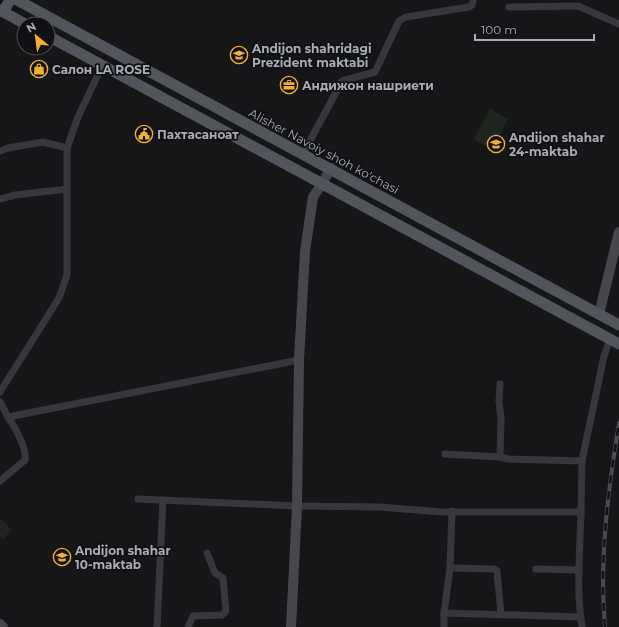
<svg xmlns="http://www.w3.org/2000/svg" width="619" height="627" viewBox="0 0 619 627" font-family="Montserrat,sans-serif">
  <rect width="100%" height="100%" fill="#161618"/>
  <g fill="#1e261f">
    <polygon points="490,109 508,119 492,149 474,139"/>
    <polygon points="0,518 12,530 3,539 0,536"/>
  </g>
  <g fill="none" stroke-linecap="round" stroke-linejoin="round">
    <g stroke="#37383d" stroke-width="7">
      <polyline points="509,7 578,6 619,24"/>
      <polyline points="0,151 8,148 43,142 67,148"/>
      <polyline points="303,154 342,81 375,72 399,21 406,17 469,7 472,5 473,0"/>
      <polyline points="0,199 15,195 67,189"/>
      <polyline points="0,392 59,298 67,275 67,148 78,117 102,66"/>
      <polyline points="0,402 8,417 299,360"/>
      <polyline points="445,454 500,457 508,459 582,461"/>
      <polyline points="500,457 501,419 499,401 500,384"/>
      <path d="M0,481l25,-21c2,-11 -10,-33 -17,-43"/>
      <path d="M138,499l159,7 82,1 63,5h139c-1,38 -5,78 1,115"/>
      <polyline points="581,512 582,461 604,356 610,339"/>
      <polyline points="450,568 494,569 497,571 501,614"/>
      <polyline points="536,569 579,570"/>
      <polyline points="444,613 581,617"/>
      <polyline points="157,627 163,500"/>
      <polyline points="188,627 193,616 222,615 226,611 223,578 215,573 207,553"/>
      <polyline points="444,627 444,613 450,568 452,511"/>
    </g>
    <g stroke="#45474d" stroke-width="10">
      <polyline points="599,314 619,232"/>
      <polyline points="0,624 3,627"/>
      <polyline points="291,627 297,506 299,360 305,251 313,197 322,184 331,168"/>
    </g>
    <g stroke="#53555c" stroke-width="11">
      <polyline points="17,0 619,325"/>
      <polyline points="0,10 25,24"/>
      <polyline points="3,12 10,0"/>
      <polyline points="48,36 619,344"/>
    </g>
    <defs>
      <path id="rail" d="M605,627c-6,-68 3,-136 14,-204"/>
    </defs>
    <use href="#rail" stroke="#4a4c52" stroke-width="4"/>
    <use href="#rail" stroke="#111113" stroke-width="2.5" stroke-dasharray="8" stroke-linecap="butt"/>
  </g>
  <defs>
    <symbol id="school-ring" viewBox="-11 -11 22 22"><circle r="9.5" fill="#111113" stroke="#f2b134" stroke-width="1.5"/><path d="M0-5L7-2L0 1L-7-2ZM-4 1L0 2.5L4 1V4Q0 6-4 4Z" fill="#f2b134"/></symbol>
    <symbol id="shop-ring" viewBox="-11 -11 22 22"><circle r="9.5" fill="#111113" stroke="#f2b134" stroke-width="1.5"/><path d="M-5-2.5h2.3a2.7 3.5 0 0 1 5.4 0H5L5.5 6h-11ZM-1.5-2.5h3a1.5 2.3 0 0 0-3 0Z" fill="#f2b134"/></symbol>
    <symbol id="office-ring" viewBox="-11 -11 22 22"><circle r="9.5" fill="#111113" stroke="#f2b134" stroke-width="1.5"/><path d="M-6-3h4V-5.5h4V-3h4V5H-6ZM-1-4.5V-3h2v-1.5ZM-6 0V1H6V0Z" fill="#f2b134"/></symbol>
    <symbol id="civic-ring" viewBox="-11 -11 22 22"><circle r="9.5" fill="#111113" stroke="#f2b134" stroke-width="1.5"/><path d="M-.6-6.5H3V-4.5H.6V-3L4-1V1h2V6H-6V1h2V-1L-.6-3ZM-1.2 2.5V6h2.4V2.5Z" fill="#f2b134"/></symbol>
  </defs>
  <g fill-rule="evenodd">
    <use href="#school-ring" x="229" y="45" width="20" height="20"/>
    <use href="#shop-ring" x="29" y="59" width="20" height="20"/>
    <use href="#office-ring" x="279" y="75" width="20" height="20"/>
    <use href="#civic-ring" x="134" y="124" width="20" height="20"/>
    <use href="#school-ring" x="486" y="134" width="20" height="20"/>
    <use href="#school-ring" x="52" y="547" width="20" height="20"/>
  </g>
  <g text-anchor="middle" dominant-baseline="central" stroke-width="3.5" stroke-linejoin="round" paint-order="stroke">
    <g font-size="12" font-weight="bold" fill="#a8adb8" stroke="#111113" text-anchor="start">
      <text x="252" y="48">Andijon shahridagi<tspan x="252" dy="14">Prezident maktabi</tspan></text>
      <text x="52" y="69">Салон LA ROSE</text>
      <text x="302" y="85">Андижон нашриети</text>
      <text x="157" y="134">Пахтасаноат</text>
      <text x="509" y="137">Andijon shahar<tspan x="509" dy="14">24-maktab</tspan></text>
      <text x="75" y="550">Andijon shahar<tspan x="75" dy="14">10-maktab</tspan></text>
    </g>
    <g font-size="12" fill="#a8adb8" stroke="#111113">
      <text transform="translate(324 151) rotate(28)">Alisher Navoiy shoh ko'chasi</text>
    </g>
  </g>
  <g transform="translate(36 36) rotate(331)"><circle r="19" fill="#111113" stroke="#4d4f55"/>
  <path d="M0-3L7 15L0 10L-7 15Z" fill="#f2b134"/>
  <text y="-6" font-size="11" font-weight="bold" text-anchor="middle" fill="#a8adb8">N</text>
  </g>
  <path d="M475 34v6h119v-6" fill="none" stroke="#a8adb8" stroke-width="2"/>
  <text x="481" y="34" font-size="12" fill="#a8adb8" stroke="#111113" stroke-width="3" paint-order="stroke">100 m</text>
</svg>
